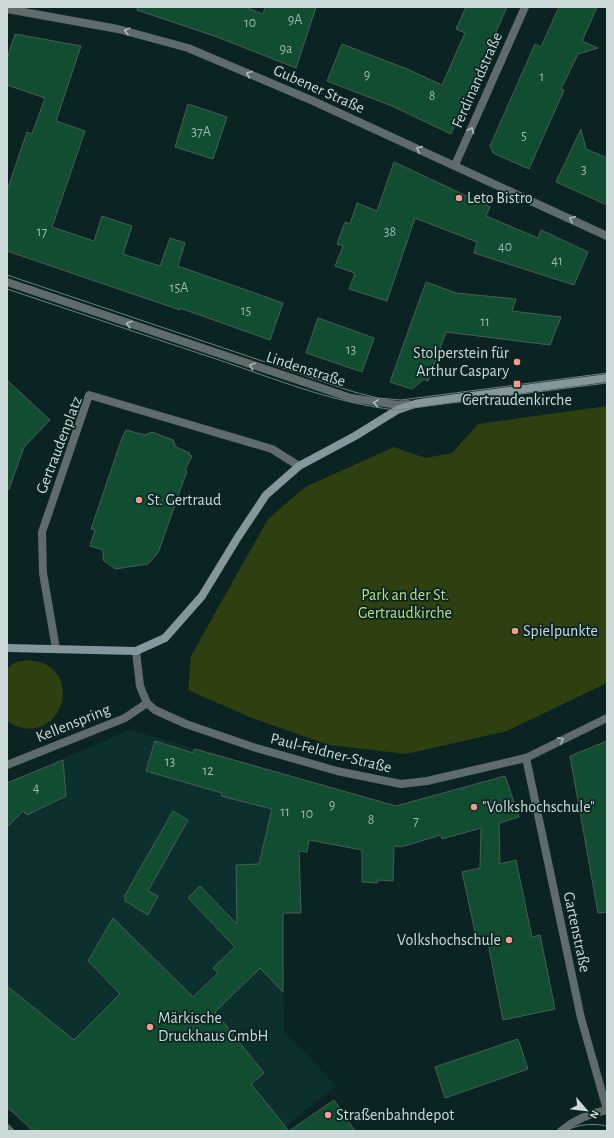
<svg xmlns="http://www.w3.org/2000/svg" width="614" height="1138" viewBox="0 0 614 1138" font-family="'Alegreya Sans',sans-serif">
  <rect width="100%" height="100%" fill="#0b2423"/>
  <polygon fill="#0b302e" points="129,730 299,778 282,864 284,1031 336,1086 280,1131 31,1131 7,1108 7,783"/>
  <g fill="#2e3f10">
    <polygon points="607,406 607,683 507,731 406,754 329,745 252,718 188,690 191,656 268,519 305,487 394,447 425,458 452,453 478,424"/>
    <path d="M28,660c4,1 9,1 12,2 47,17 15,90 -33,59v-53l9,-6z"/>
  </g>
  <g fill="#104d31" stroke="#4a5e52">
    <polygon points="138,7 245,7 263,14 265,7 316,7 296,68 217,37 137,10"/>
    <polygon points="466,7 507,7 451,134 392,106 327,81 342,44 407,69 442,85 465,33 456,29"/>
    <polygon points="559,7 597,7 582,41 598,48 578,54 561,89 564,90 529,169 493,153 490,146 535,44 541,47"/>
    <polygon points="15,34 81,46 56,121 85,131 52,227 94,241 102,216 132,226 123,254 160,266 170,238 185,243 178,266 283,303 270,340 180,308 180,310 7,251 7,191 27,132 32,134 45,98 7,85 7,59"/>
    <polygon points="188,104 227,117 213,159 175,147"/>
    <polygon points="581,129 586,149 607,158 607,205 556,182"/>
    <polygon points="394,162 490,207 486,216 538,238 541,230 588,252 574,285 474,253 477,242 415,218 387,301 349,289 355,273 335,266 343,246 337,244 345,222 350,224 357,203 377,211"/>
    <polygon points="426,282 456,293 516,299 512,311 561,317 550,345 446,332 428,381 424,379 412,389 390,382"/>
    <polygon points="318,318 374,338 362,372 306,353"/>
    <polygon points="7,380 50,420 24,447 9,489 7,489"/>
    <polygon points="126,430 145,435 152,432 173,440 176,447 190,453 189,455 192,456 185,470 187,471 158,553 148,564 115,569 103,560 103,550 90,546 95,530 91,529 122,438"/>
    <polygon points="155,741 193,753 195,749 396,806 505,776 519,817 499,823 500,864 516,860 532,937 540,935 555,1009 503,1020 488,943 478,945 462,872 480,868 481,828 442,839 441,835 401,847 394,846 393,881 378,880 377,883 362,882 362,850 309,840 307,852 299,851 301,913 283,913 283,992 260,968 215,1012 264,1073 251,1084 289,1131 334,1100 355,1131 34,1131 7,1107 7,986 74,1040 120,994 88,961 113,918 193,997 218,973 213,968 235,947 188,898 200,886 237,924 236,865 259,864 272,809 221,796 222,793 146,771"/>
    <polygon points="607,741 607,912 598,913 570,756"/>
    <polygon points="63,760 66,796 27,815 23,811 7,827 7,783"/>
    <polygon points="173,811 188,820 148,891 158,896 148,915 125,901 125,895"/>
    <polygon points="518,1039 528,1069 445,1098 435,1067"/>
  </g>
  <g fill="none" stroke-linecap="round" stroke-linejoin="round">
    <polyline stroke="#606b6e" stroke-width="8" points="7,765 125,718 147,703"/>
    <g stroke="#606b6e" stroke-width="8">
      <polyline points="7,9 118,29 188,48 311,100 607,236"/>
      <polyline points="455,165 525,7"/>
      <polyline points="7,282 351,398 398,405 408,404"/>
      <polyline points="56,649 43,573 42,532 89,395 272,449 299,466"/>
      <polyline points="136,651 140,686 147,703 155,710 186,724 253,747 337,771 401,784 427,781 526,758 607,718"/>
      <polyline points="526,758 581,1018 607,1110"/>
      <polyline points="7,1128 10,1131"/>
      <path d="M561,1131c13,-11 30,-18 46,-21"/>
    </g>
    <polyline stroke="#85969c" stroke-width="8" points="7,648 136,651 165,638 202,596 238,537 266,495 299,466 355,436 397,410 415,404 426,402 607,378"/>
    <g stroke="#6e8280" stroke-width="1">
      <polyline points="7,275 354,392 378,398 401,400 607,373"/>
      <path d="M7,289c75,25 149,50 224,75 54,19 109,40 166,46l210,-27"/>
      <path d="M565,1131c13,-7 28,-8 42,-5"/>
    </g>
  </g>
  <defs><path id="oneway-chevron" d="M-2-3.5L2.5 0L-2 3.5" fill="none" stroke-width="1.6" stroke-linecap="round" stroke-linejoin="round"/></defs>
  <g stroke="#acb9b9">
    <use href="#oneway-chevron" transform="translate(127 31) rotate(-165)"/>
    <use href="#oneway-chevron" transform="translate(249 74) rotate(-157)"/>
    <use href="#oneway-chevron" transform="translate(471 130) rotate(-66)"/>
    <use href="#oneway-chevron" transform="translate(419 149) rotate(-156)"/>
    <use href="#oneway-chevron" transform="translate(572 219) rotate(-155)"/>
    <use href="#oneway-chevron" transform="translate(129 324) rotate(-162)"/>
    <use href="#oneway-chevron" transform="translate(252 366) rotate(-161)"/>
    <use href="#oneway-chevron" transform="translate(376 403) rotate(-172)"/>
    <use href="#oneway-chevron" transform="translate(561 740) rotate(-26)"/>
  </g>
  <g fill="#f49d8c" stroke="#0b2423" stroke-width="1.5">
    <circle cx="459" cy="198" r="4"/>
    <circle cx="517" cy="362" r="4"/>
    <rect x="513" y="380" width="8" height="8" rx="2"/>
    <circle cx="139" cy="500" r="4"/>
    <circle cx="515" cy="631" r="4"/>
    <circle cx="474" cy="807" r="4"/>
    <circle cx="509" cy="940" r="4"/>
    <circle cx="150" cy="1027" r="4"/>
    <circle cx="328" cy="1115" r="4"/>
  </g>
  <g text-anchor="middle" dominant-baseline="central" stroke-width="3.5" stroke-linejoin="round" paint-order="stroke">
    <g font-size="14" fill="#9db8af">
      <text x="295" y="20">9A</text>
      <text x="250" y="23">10</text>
      <text x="286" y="49">9a</text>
      <text x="367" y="75">9</text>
      <text x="542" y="77">1</text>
      <text x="432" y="96">8</text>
      <text x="201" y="132">37A</text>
      <text x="524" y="136">5</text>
      <text x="584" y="170">3</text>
      <text x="42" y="232">17</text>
      <text x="390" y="232">38</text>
      <text x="505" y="247">40</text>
      <text x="557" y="261">41</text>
      <text x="179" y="288">15A</text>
      <text x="246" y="311">15</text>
      <text x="485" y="322">11</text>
      <text x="351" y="350">13</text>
      <text x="170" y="762">13</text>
      <text x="208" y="771">12</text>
      <text x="36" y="788">4</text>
      <text x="332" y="805">9</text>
      <text x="285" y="812">11</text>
      <text x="307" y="814">10</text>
      <text x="371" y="820">8</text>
      <text x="416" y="821">7</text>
    </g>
    <g font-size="16" fill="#ccdbd9" stroke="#0b2423">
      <text transform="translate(477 80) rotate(-66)">Ferdinandstraße</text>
      <text transform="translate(319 89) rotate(24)">Gubener Straße</text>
      <text transform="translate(306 369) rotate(18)">Lindenstraße</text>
      <text transform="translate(59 445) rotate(-69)">Gertraudenplatz</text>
      <text transform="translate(73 723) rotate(-22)">Kellenspring</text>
      <text transform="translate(331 753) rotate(14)">Paul-Feldner-Straße</text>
      <text transform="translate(577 932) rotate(78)">Gartenstraße</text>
    </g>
    <g font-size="16" fill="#ccdbd9" stroke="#0b2423" text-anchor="start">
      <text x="467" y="198">Leto Bistro</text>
      <text x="509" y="353" text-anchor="end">Stolperstein für<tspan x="509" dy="18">Arthur Caspary</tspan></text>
      <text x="517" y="400" text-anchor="middle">Gertraudenkirche</text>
      <text x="147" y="500">St. Gertraud</text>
      <text x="523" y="631">Spielpunkte</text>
      <text x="482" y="807">"Volkshochschule"</text>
      <text x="501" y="940" text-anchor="end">Volkshochschule</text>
      <text x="158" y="1018">Märkische<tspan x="158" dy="18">Druckhaus GmbH</tspan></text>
      <text x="336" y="1115">Straßenbahndepot</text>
    </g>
    <g font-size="16" fill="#b9df83" stroke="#0b2423">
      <text x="405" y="595">Park an der St.<tspan x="405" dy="18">Gertraudkirche</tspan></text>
    </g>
  </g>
  <rect width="614" height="1138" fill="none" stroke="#ccdbd9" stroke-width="16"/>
  <g transform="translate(586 1110) rotate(118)" stroke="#0b2423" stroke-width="3" paint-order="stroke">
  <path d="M0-3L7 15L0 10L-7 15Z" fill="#ccdbd9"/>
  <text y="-6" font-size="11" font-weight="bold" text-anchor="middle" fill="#ccdbd9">N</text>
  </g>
</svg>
